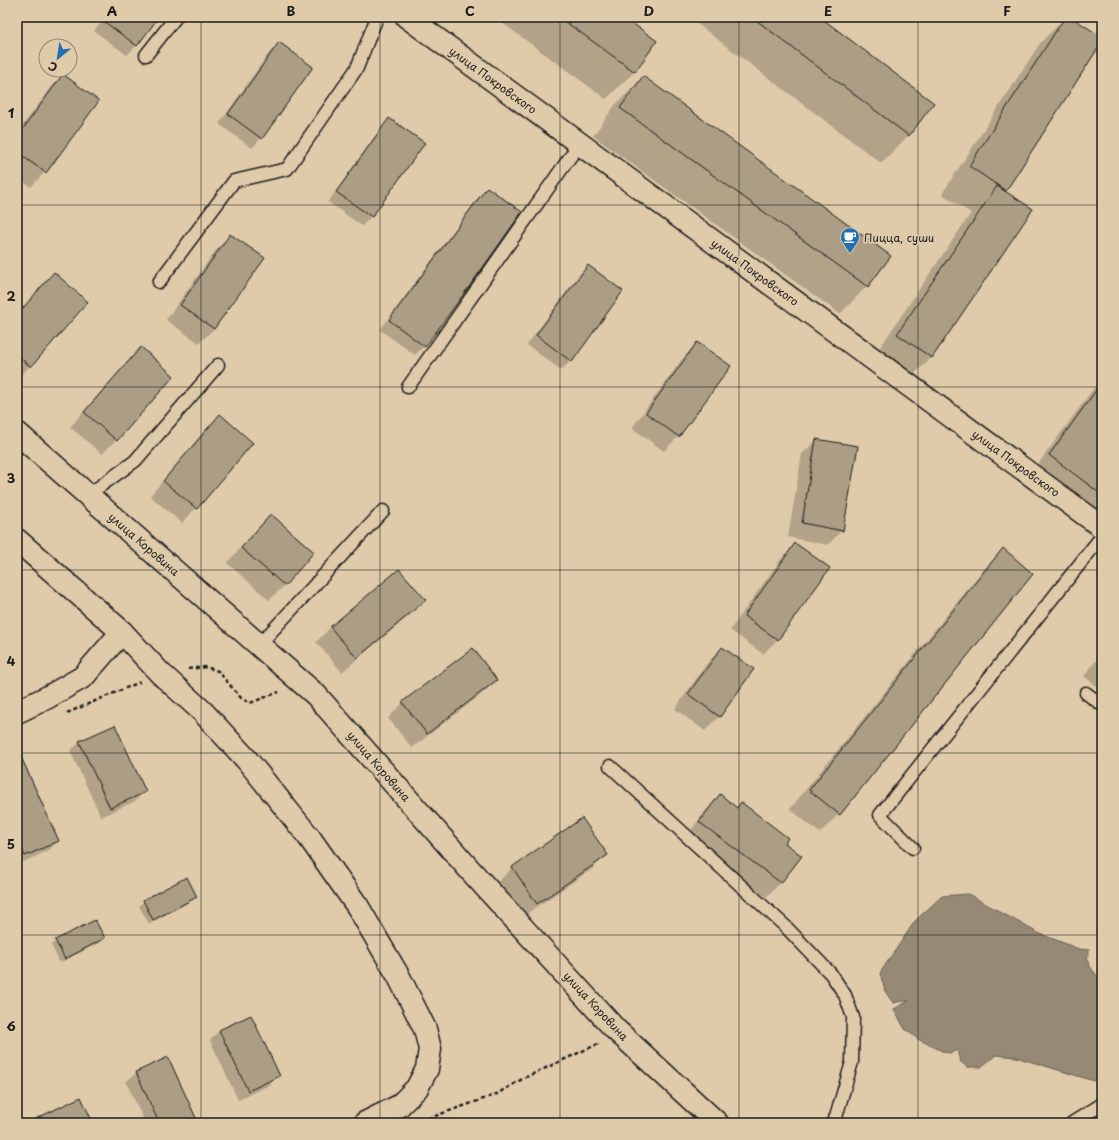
<svg xmlns="http://www.w3.org/2000/svg" width="1119" height="1140" viewBox="0 0 1119 1140" font-family="'Playpen Sans',sans-serif">
  <rect width="100%" height="100%" fill="#dfcbaa"/>
  <filter id="ink" filterUnits="userSpaceOnUse"><feTurbulence type="fractalNoise" baseFrequency=".025" numOctaves="2"/><feDisplacementMap in="SourceGraphic" scale="8" xChannelSelector="R" yChannelSelector="G"/><feConvolveMatrix kernelMatrix="1 2 1 2 8 2 1 2 1" color-interpolation-filters="sRGB"/></filter>
  <g filter="url(#ink)">
    <polygon fill="#978a75" stroke="#665e51" points="968,894 1038,933 1079,949 1089,950 1087,960 1091,968 1102,982 1102,1078 1094,1081 1016,1057 996,1055 981,1067 967,1067 960,1061 957,1050 951,1053 944,1052 918,1039 905,1029 894,1009 909,1001 902,1001 893,1003 885,991 880,973 915,921 942,896"/>
    <g fill="#0003">
      <polygon points="105,17 158,17 136,46 127,55 94,31"/>
      <polygon points="494,17 623,17 656,41 634,72 606,99"/>
      <polygon points="688,17 818,17 909,135 881,163"/>
      <polygon points="1066,17 1069,17 1102,38 1102,40 1004,191 1032,209 931,358 903,385 870,362 971,213 942,194 1040,43"/>
      <polygon points="279,44 261,138 252,148 219,124 269,53"/>
      <polygon points="63,75 98,101 45,172 31,187 17,177 17,133 49,90"/>
      <polygon points="643,78 867,286 840,314 593,136 615,105"/>
      <polygon points="389,119 371,216 362,226 328,202 380,129"/>
      <polygon points="488,188 424,346 415,355 380,330 478,198"/>
      <polygon points="230,236 263,259 214,329 199,343 166,320 216,250"/>
      <polygon points="588,266 571,361 561,370 527,345 578,276"/>
      <polygon points="54,274 30,366 17,379 17,314 40,288"/>
      <polygon points="697,343 729,366 678,437 664,451 632,428 683,358"/>
      <polygon points="141,348 116,440 102,454 70,427 127,362"/>
      <polygon points="1102,377 1102,528 1030,475"/>
      <polygon points="220,415 196,508 182,523 150,496 205,430"/>
      <polygon points="817,440 842,530 828,545 788,537 802,454"/>
      <polygon points="271,516 313,552 284,586 269,600 227,563 256,530"/>
      <polygon points="795,544 828,568 777,640 763,654 730,630 781,559"/>
      <polygon points="1003,550 839,814 820,833 790,809 984,569"/>
      <polygon points="424,600 410,615 342,672 316,642 331,627"/>
      <polygon points="722,648 720,716 705,731 675,709 707,663"/>
      <polygon points="472,649 496,680 482,694 412,748 388,718 403,703"/>
      <polygon points="1102,653 1102,691 1084,676"/>
      <polygon points="80,742 145,791 135,801 101,817 70,751"/>
      <polygon points="17,780 58,841 49,850 17,865"/>
      <polygon points="720,796 737,808 741,804 783,843 801,856 780,883 766,897 686,837 706,810"/>
      <polygon points="582,819 607,854 592,869 522,917 498,882 512,868"/>
      <polygon points="196,897 191,901 149,924 139,906 144,901"/>
      <polygon points="104,938 99,943 60,963 51,945 56,941"/>
      <polygon points="220,1030 279,1076 269,1085 238,1100 210,1040"/>
      <polygon points="167,1058 195,1118 190,1123 145,1123 126,1082 136,1073"/>
    </g>
    <g fill="#ac9d85" stroke="#1c1c1c">
      <polygon points="98,17 159,17 137,46"/>
      <polygon points="559,17 624,17 657,41 635,72"/>
      <polygon points="752,17 820,17 934,103 909,136"/>
      <polygon points="1065,17 1071,17 1102,37 1102,42 1006,191 969,166"/>
      <polygon points="279,42 313,67 262,139 228,114"/>
      <polygon points="63,74 99,101 46,173 17,152 17,137"/>
      <polygon points="643,76 891,256 868,287 620,108"/>
      <polygon points="389,118 425,143 372,217 336,192"/>
      <polygon points="997,186 1033,209 932,358 897,334"/>
      <polygon points="487,187 522,212 474,280 425,347 389,320"/>
      <polygon points="230,234 265,258 214,329 180,305"/>
      <polygon points="588,265 623,291 572,362 536,335"/>
      <polygon points="54,272 88,302 31,367 17,355 17,315"/>
      <polygon points="697,342 731,366 679,437 646,413"/>
      <polygon points="141,347 174,376 117,441 84,412"/>
      <polygon points="1102,382 1102,495 1049,455"/>
      <polygon points="220,414 253,443 197,509 163,481"/>
      <polygon points="816,439 858,446 843,531 802,523"/>
      <polygon points="271,514 314,552 285,586 241,548"/>
      <polygon points="795,543 830,568 778,640 744,616"/>
      <polygon points="1003,548 1033,574 840,815 809,790"/>
      <polygon points="399,569 426,600 357,658 330,627"/>
      <polygon points="722,647 754,669 720,717 688,694"/>
      <polygon points="473,648 497,680 427,734 402,702"/>
      <polygon points="115,725 146,792 110,808 79,741"/>
      <polygon points="17,748 59,841 25,856 17,839"/>
      <polygon points="720,794 737,808 741,802 788,838 785,843 802,856 781,883 699,822"/>
      <polygon points="582,818 608,855 537,904 512,867"/>
      <polygon points="187,877 197,897 153,920 143,900"/>
      <polygon points="95,920 105,938 65,959 55,940"/>
      <polygon points="251,1015 280,1076 248,1091 219,1030"/>
      <polygon points="168,1057 196,1118 187,1123 159,1123 136,1072"/>
      <polygon points="81,1097 93,1123 27,1123"/>
    </g>
    <g fill="none" stroke-linecap="round" stroke-linejoin="round">
      <defs>
        <g id="service">
          <polyline points="146,55 176,17"/>
          <polyline points="159,282 234,181 287,169 357,68 377,17"/>
          <polyline points="408,387 580,143"/>
          <polyline points="88,495 135,461 218,365"/>
          <polyline points="259,645 383,511"/>
          <polyline points="1086,693 1102,705"/>
          <polyline points="610,766 785,926 831,974 845,995 853,1017 852,1062 836,1117 832,1123"/>
          <polyline points="913,848 880,815 1102,536"/>
          <polyline points="1072,1123 1102,1104"/>
        </g>
        <g id="minor">
          <polyline points="407,17 1102,527"/>
          <polyline points="17,433 316,695 470,870 615,1029 717,1123"/>
          <polyline points="17,540 122,632 160,673 202,711 247,760 309,837 358,907 399,977 425,1029 430,1049 427,1069 417,1088 399,1106 365,1123"/>
          <polyline points="17,712 48,697 83,677 122,632"/>
        </g>
      </defs>
      <use href="#service" stroke="#1c1c1c" stroke-width="15"/>
      <use href="#minor" stroke="#1c1c1c" stroke-width="25"/>
      <g stroke="#1c1c1c" stroke-width="2.5" stroke-dasharray="4 3" stroke-linecap="butt">
        <polyline points="188,669 206,667 218,671 241,698 250,703 279,692"/>
        <polyline points="67,713 140,682"/>
        <polyline points="415,1123 495,1095 524,1078 600,1043"/>
      </g>
      <use href="#service" stroke="#dfcbaa" stroke-width="12"/>
      <use href="#minor" stroke="#dfcbaa" stroke-width="22"/>
    </g>
  </g>
  <path fill="none" stroke="#1c1c1c" stroke-width="1" stroke-opacity="0.55" d="M201,17v1106M380,17v1106M560,17v1106M739,17v1106M918,17v1106M17,205h1085M17,387h1085M17,570h1085M17,753h1085M17,935h1085"/>
  <defs>
    <symbol id="cafe-pin" viewBox="-11 -11 22 30"><path d="M0 17L-7.5 6A9.5 9.5 0 1 1 7.5 6Z" fill="#1f6fb2" stroke="#dfcbaa"/><path d="M-5.5-4.5H6V0H3Q3 3.5 0 3.5H-2.5Q-5.5 3.5-5.5 0ZM3-3.2v2h1.7v-2ZM-6 4.5H4V6H-6Z" fill="#fff"/></symbol>
  </defs>
  <g fill-rule="evenodd">
    <use href="#cafe-pin" x="839" y="226" width="22" height="30"/>
  </g>
  <g text-anchor="middle" dominant-baseline="central" stroke-width="3.5" stroke-linejoin="round" paint-order="stroke">
    <g font-size="11" fill="#1c1c1c" stroke="#dfcbaa">
      <text transform="translate(493 80) rotate(36)">улица Покровского</text>
      <text transform="translate(755 272) rotate(36)">улица Покровского</text>
      <text transform="translate(1016 463) rotate(36)">улица Покровского</text>
      <text transform="translate(144 544) rotate(41)">улица Коровина</text>
      <text transform="translate(379 766) rotate(49)">улица Коровина</text>
      <text transform="translate(596 1006) rotate(47)">улица Коровина</text>
    </g>
    <g font-size="11" fill="#1c1c1c" stroke="#dfcbaa" text-anchor="start">
      <text x="864" y="237">Пицца, суши</text>
    </g>
  </g>
  <rect width="1119" height="1140" fill="none" stroke="#dfcbaa" stroke-width="44"/>
  <g transform="translate(58 58) rotate(210)"><circle r="19" fill="#dfcbaa" stroke="#918571"/>
  <path d="M0-3L7 15L0 10L-7 15Z" fill="#1f6fb2"/>
  <text y="-6" font-size="11" font-weight="bold" text-anchor="middle" fill="#1c1c1c">С</text>
  </g>
  <rect x="22" y="22" width="1075" height="1096" fill="none" stroke="#1c1c1c" stroke-width="1.5"/>
  <g font-size="13" text-anchor="middle" font-weight="bold" fill="#1c1c1c">
    <text x="112" y="16">A</text>
    <text x="291" y="16">B</text>
    <text x="470" y="16">C</text>
    <text x="649" y="16">D</text>
    <text x="828" y="16">E</text>
    <text x="1007" y="16">F</text>
    <text x="11" y="118">1</text>
    <text x="11" y="301">2</text>
    <text x="11" y="483">3</text>
    <text x="11" y="666">4</text>
    <text x="11" y="849">5</text>
    <text x="11" y="1031">6</text>
  </g>
</svg>
